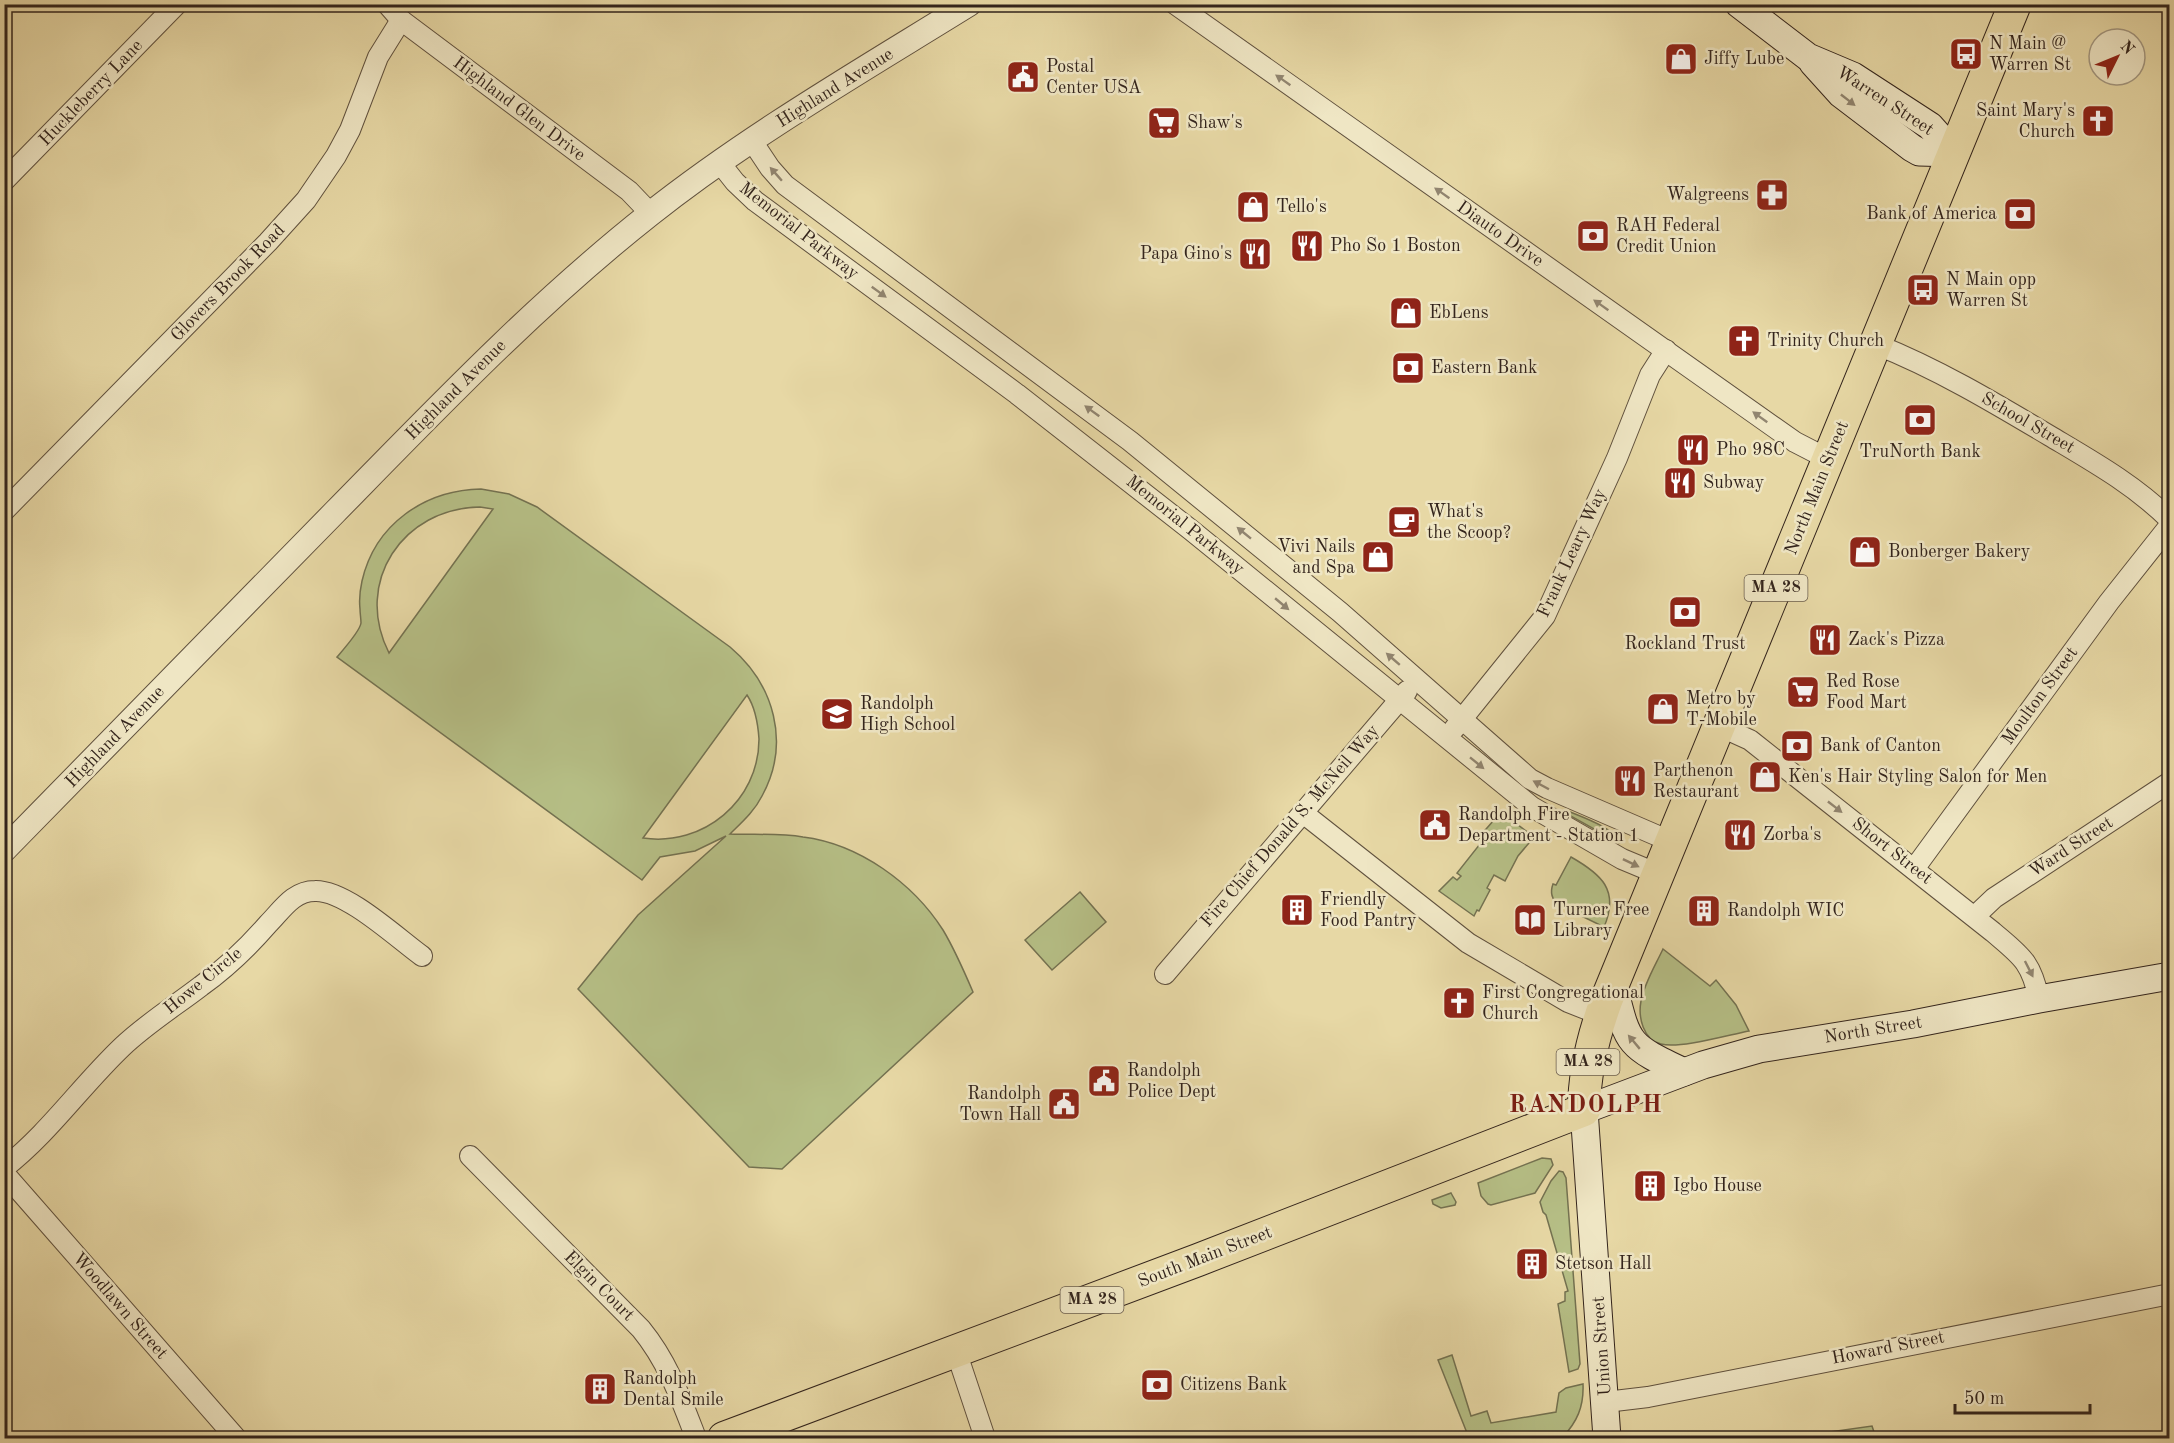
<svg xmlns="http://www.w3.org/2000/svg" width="2174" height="1443" viewBox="0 0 2174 1443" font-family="'Old Standard TT',serif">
  <rect width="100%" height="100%" fill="#e7d8a5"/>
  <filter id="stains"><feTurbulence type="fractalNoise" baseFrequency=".00333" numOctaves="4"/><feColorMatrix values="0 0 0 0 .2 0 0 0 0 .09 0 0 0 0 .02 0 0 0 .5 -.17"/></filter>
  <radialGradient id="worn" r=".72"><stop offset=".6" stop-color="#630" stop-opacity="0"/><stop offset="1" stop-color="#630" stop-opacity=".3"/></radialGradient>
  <g fill="#b6bf86" stroke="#747251" stroke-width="1.5" fill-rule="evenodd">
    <path d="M481,489l28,5 28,13 193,140c44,37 61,96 32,149 -8,16 -21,27 -32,38 24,1 49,-1 73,3 56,7 110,46 140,93 12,20 21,41 30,62l-191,177 -33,-2 -171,-178 60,-74 88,-79 -31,15 -35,6 -18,23 -305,-223c6,-7 23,-26 24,-34 0,-4 -1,-10 -1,-14 -1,-9 0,-19 2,-28 13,-57 63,-91 119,-92zM480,507l13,2 -104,144c-36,-71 14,-145 91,-146zM747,695c8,12 11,29 12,44 0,62 -56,108 -116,99z"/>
    <path d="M1568,811c19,8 41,15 53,31l-2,1 -52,-29z"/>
    <polygon points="1501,812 1534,837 1518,856 1505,881 1494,875 1487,888 1490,890 1479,911 1477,910 1474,916 1439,891 1453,877 1457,880 1461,876 1457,873 1484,839 1480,836"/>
    <path d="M1571,857c30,17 49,33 33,70l-45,-22c-8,-6 -9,-13 -6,-21l3,1z"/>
    <polygon points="1080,892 1106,922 1052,970 1025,940"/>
    <path d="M1663,949l47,37 6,-6 20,25 13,26c-21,4 -69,18 -88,13 -18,-4 -23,-27 -20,-43 3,-17 14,-35 22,-52z"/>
    <polygon points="1542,1158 1551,1159 1553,1165 1535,1193 1491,1205 1488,1204 1481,1196 1478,1183"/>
    <polygon points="1559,1171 1563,1172 1566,1178 1580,1364 1578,1369 1569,1372 1558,1304 1565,1301 1565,1292 1568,1291 1546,1215 1543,1212 1540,1202 1551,1181"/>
    <polygon points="1451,1193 1456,1202 1455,1205 1441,1208 1433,1204 1432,1200"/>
    <path d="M1452,1355l19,61 16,-5 4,12 65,-11 3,-19 7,-5 17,-4c1,23 -6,38 -21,54h-93l-31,-78z"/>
    <polygon points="1872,1426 1876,1438 1787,1438"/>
  </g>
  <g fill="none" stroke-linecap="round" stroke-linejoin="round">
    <defs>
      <g id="minor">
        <polyline points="387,4 401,20 629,191 651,214"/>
        <polyline points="1175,4 1795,442 1828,459"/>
        <polyline points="752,141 770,168 785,185 1130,441 1340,612 1530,779 1547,788 1672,842"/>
        <polyline points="720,163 735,182 755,201 1017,394 1191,530 1532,807 1622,859 1658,874"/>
        <polyline points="4,181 177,4"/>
        <path d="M1875,344c61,24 118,58 175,92 42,25 85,49 120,84"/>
        <polyline points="4,511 268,242 306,200 336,156 350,130 378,57 401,20"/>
        <path d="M1719,726l31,14 243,192c28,24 38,29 46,67"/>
        <polyline points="1454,729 1545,616 1617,458 1650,375 1666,350"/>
        <polyline points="1303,813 1468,943 1568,1002 1601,1015"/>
        <polyline points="1914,869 2109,602 2170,525"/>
        <polyline points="1975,916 1994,898 2170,782"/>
        <polyline points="1165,974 1407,691"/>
        <path d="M470,1156l171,173c27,33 40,70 55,109"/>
        <path d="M4,1168c45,-35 77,-82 118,-121 24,-23 53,-41 79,-61 25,-18 47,-39 67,-62 14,-14 25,-33 47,-33 31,-1 82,47 107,65"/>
        <polyline points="4,1173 236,1438"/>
        <polyline points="956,1351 985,1438"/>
        <polyline points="1606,1402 1648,1397 2170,1294"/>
      </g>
      <path id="tertiary" d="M4,850c111,-112 221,-225 331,-338 101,-103 201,-208 315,-298 100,-79 211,-143 319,-210"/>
      <g id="secondary">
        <polyline points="1739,4 1808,57 1853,76 1930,126 1954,153"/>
        <polyline points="1813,63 1841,94 1912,148 1919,152 1954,153"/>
        <path d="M1613,984c15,60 13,61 71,88"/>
        <polyline points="1607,1438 1584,1110 1703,1065 1759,1049 1913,1024 2039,999 2170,976"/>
      </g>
      <path id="primary" d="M724,1438l474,-178 386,-150c0,-38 9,-73 22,-109l409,-997"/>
    </defs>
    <use href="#minor" stroke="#60513e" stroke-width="22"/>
    <use href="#tertiary" stroke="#60513e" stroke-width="26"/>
    <use href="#secondary" stroke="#33241c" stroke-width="29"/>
    <use href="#primary" stroke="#33241c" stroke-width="34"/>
    <use href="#minor" stroke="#efe6c4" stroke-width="20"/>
    <use href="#tertiary" stroke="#efe6c4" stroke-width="24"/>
    <use href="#secondary" stroke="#efe6c4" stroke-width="27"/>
    <use href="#primary" stroke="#e7d8a5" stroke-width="32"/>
  </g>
  <defs><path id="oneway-solid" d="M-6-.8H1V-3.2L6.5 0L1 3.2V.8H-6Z" transform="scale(1.5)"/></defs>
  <g fill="#918570">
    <use href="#oneway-solid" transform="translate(1283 80) rotate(-145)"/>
    <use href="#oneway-solid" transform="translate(1848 100) rotate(38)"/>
    <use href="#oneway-solid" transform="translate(776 174) rotate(-131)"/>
    <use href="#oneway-solid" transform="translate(1442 193) rotate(-145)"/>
    <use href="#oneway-solid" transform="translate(879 292) rotate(36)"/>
    <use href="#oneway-solid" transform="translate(1601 305) rotate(-145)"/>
    <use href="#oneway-solid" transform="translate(1092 411) rotate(-144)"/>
    <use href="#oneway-solid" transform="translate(1760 417) rotate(-144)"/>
    <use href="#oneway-solid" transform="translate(1244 533) rotate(-141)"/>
    <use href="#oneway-solid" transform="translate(1282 604) rotate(40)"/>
    <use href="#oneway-solid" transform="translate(1393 659) rotate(-139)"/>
    <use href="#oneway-solid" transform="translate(1477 763) rotate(39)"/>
    <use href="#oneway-solid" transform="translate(1541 785) rotate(-152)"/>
    <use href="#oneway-solid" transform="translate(1835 807) rotate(38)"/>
    <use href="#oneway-solid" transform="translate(1631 863) rotate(26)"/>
    <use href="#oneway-solid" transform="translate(2029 969) rotate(63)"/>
    <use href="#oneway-solid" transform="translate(1634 1042) rotate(-130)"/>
  </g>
  <defs>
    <symbol id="bus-square" viewBox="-11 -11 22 22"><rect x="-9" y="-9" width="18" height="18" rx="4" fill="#8f2418" stroke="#efe6c4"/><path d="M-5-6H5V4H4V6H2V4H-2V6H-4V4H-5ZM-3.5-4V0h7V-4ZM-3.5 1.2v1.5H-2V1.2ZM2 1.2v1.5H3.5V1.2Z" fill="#fff"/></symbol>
    <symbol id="shop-square" viewBox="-11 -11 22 22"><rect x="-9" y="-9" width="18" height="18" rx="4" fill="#8f2418" stroke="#efe6c4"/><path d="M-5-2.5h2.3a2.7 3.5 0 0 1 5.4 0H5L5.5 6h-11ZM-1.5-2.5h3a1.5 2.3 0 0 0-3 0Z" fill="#fff"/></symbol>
    <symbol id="civic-square" viewBox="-11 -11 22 22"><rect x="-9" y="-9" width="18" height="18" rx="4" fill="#8f2418" stroke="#efe6c4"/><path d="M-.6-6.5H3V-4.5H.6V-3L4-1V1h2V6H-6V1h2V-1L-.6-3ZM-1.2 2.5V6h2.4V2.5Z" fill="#fff"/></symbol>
    <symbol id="church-square" viewBox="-11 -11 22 22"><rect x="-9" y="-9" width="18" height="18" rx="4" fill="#8f2418" stroke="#efe6c4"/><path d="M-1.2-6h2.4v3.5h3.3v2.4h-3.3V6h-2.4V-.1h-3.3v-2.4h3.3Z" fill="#fff"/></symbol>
    <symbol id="supermarket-square" viewBox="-11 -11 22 22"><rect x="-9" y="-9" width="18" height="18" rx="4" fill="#8f2418" stroke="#efe6c4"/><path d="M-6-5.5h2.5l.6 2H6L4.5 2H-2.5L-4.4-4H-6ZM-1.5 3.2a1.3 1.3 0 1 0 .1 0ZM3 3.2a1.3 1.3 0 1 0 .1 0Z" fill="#fff"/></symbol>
    <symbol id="pharmacy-square" viewBox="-11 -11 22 22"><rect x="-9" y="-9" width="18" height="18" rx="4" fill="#8f2418" stroke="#efe6c4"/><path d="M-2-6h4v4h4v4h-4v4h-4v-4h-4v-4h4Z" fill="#fff"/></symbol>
    <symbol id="bank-square" viewBox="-11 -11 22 22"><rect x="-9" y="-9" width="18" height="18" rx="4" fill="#8f2418" stroke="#efe6c4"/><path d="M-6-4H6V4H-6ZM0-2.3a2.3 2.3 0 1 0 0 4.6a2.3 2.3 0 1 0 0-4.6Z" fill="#fff"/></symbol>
    <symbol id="restaurant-square" viewBox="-11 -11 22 22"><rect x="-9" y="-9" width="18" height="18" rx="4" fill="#8f2418" stroke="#efe6c4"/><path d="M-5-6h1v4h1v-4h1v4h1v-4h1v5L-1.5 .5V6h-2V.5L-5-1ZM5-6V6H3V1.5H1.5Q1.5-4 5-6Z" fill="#fff"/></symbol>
    <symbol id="cafe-square" viewBox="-11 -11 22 22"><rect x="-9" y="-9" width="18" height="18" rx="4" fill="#8f2418" stroke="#efe6c4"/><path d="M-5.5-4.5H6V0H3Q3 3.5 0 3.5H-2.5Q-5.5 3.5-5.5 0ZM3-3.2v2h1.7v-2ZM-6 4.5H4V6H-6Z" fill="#fff"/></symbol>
    <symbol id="school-square" viewBox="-11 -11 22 22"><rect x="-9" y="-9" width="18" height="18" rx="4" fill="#8f2418" stroke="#efe6c4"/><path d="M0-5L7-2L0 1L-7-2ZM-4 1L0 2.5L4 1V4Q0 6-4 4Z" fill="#fff"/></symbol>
    <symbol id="building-square" viewBox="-11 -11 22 22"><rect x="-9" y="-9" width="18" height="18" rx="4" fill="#8f2418" stroke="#efe6c4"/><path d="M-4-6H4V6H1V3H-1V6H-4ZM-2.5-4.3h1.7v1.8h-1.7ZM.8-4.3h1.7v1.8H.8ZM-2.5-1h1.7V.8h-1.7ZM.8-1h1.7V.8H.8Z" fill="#fff"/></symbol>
    <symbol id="library-square" viewBox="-11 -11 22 22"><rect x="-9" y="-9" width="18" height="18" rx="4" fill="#8f2418" stroke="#efe6c4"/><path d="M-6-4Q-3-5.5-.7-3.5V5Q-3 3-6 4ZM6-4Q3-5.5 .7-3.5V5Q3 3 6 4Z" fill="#fff"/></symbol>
  </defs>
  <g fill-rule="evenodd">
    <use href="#bus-square" x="1947" y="35" width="38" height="38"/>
    <use href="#shop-square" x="1662" y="40" width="38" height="38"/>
    <use href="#civic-square" x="1004" y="58" width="38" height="38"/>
    <use href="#church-square" x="2079" y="102" width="38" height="38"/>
    <use href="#supermarket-square" x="1145" y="104" width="38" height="38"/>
    <use href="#pharmacy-square" x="1753" y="176" width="38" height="38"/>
    <use href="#shop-square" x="1234" y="188" width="38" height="38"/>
    <use href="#bank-square" x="2001" y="195" width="38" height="38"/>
    <use href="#bank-square" x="1574" y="217" width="38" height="38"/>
    <use href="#restaurant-square" x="1288" y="227" width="38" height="38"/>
    <use href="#restaurant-square" x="1236" y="235" width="38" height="38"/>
    <use href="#bus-square" x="1904" y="271" width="38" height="38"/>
    <use href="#shop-square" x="1387" y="294" width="38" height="38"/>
    <use href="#church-square" x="1725" y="322" width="38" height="38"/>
    <use href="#bank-square" x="1389" y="349" width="38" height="38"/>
    <use href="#bank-square" x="1901" y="401" width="38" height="38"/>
    <use href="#restaurant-square" x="1674" y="431" width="38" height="38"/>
    <use href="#restaurant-square" x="1661" y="464" width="38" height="38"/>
    <use href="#cafe-square" x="1385" y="503" width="38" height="38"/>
    <use href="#shop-square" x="1846" y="533" width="38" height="38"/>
    <use href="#shop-square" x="1359" y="538" width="38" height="38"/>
    <use href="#bank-square" x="1666" y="593" width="38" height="38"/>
    <use href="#restaurant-square" x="1806" y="621" width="38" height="38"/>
    <use href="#supermarket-square" x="1784" y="673" width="38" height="38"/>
    <use href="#shop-square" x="1644" y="690" width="38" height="38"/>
    <use href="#school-square" x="818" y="695" width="38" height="38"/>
    <use href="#bank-square" x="1778" y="727" width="38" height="38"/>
    <use href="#shop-square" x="1746" y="758" width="38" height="38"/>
    <use href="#restaurant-square" x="1611" y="762" width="38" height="38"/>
    <use href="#civic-square" x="1416" y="806" width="38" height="38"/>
    <use href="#restaurant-square" x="1721" y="816" width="38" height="38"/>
    <use href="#building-square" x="1278" y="891" width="38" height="38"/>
    <use href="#building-square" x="1685" y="892" width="38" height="38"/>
    <use href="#library-square" x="1511" y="901" width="38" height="38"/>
    <use href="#church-square" x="1440" y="984" width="38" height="38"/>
    <use href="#civic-square" x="1085" y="1062" width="38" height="38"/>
    <use href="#civic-square" x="1045" y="1085" width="38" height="38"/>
    <use href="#building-square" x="1631" y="1167" width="38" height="38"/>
    <use href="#building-square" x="1513" y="1245" width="38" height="38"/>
    <use href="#bank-square" x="1138" y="1366" width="38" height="38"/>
    <use href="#building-square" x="581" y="1370" width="38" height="38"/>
  </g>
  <g text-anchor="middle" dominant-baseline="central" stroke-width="5" stroke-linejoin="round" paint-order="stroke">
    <g fill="#efe6c4" stroke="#6b5e4e" stroke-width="1.5">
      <rect x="1744.5" y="575" width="63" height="26" rx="4.5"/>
      <rect x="1556.5" y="1049" width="63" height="26" rx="4.5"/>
      <rect x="1060.5" y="1287" width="63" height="26" rx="4.5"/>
    </g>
    <g font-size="16" font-weight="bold" fill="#33241c">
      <text x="1776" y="588">MA 28</text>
      <text x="1588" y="1062">MA 28</text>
      <text x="1092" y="1300">MA 28</text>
    </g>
    <g font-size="18" fill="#33241c" stroke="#efe6c4" text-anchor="start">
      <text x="1989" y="44">N Main @<tspan x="1989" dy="21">Warren St</tspan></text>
      <text x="1704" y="59">Jiffy Lube</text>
      <text x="1046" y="67">Postal<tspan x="1046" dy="21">Center USA</tspan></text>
      <text x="2075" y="111" text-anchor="end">Saint Mary's<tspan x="2075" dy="21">Church</tspan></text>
      <text x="1187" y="123">Shaw's</text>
      <text x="1749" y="195" text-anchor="end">Walgreens</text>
      <text x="1276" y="207">Tello's</text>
      <text x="1997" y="214" text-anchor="end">Bank of America</text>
      <text x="1616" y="226">RAH Federal<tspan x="1616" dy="21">Credit Union</tspan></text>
      <text x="1330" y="246">Pho So 1 Boston</text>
      <text x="1232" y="254" text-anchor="end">Papa Gino's</text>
      <text x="1946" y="280">N Main opp<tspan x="1946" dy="21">Warren St</tspan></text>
      <text x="1429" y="313">EbLens</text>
      <text x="1767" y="341">Trinity Church</text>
      <text x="1431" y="368">Eastern Bank</text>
      <text x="1716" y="450">Pho 98C</text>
      <text x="1920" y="452" text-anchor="middle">TruNorth Bank</text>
      <text x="1703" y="483">Subway</text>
      <text x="1427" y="512">What's<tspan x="1427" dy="21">the Scoop?</tspan></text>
      <text x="1355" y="547" text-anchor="end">Vivi Nails<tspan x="1355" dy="21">and Spa</tspan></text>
      <text x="1888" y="552">Bonberger Bakery</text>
      <text x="1848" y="640">Zack's Pizza</text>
      <text x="1685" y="644" text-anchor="middle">Rockland Trust</text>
      <text x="1826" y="682">Red Rose<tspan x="1826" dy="21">Food Mart</tspan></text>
      <text x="1686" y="699">Metro by<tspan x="1686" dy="21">T-Mobile</tspan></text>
      <text x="860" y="704">Randolph<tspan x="860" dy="21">High School</tspan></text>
      <text x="1820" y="746">Bank of Canton</text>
      <text x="1653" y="771">Parthenon<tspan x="1653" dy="21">Restaurant</tspan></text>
      <text x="1788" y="777">Ken's Hair Styling Salon for Men</text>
      <text x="1458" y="815">Randolph Fire<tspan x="1458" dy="21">Department - Station 1</tspan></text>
      <text x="1763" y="835">Zorba's</text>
      <text x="1320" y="900">Friendly<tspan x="1320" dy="21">Food Pantry</tspan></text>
      <text x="1553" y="910">Turner Free<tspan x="1553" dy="21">Library</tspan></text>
      <text x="1727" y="911">Randolph WIC</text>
      <text x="1482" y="993">First Congregational<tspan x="1482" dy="21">Church</tspan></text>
      <text x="1127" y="1071">Randolph<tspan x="1127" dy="21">Police Dept</tspan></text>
      <text x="1041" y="1094" text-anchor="end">Randolph<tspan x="1041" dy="21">Town Hall</tspan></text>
      <text x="1673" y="1186">Igbo House</text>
      <text x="1555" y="1264">Stetson Hall</text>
      <text x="623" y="1379">Randolph<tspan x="623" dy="21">Dental Smile</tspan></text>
      <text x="1180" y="1385">Citizens Bank</text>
    </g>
    <g font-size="18" fill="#33241c" stroke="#efe6c4">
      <text transform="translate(835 88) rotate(-32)">Highland Avenue</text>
      <text transform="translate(91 93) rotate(-46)">Huckleberry Lane</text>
      <text transform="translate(1885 101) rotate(33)">Warren Street</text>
      <text transform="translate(519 109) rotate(37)">Highland Glen Drive</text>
      <text transform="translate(799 231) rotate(38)">Memorial Parkway</text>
      <text transform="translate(1500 234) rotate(35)">Diauto Drive</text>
      <text transform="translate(228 283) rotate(-46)">Glovers Brook Road</text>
      <text transform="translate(456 390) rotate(-45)">Highland Avenue</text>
      <text transform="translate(2028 423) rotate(30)">School Street</text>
      <text transform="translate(1817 488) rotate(-68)">North Main Street</text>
      <text transform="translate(1185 525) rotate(39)">Memorial Parkway</text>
      <text transform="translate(1572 553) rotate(-65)">Frank Leary Way</text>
      <text transform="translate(2040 696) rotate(-54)">Moulton Street</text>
      <text transform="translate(115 737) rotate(-46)">Highland Avenue</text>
      <text transform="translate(1290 826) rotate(-49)">Fire Chief Donald S. McNeil Way</text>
      <text transform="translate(2071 847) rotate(-33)">Ward Street</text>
      <text transform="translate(1892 851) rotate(38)">Short Street</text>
      <text transform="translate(203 981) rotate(-39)">Howe Circle</text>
      <text transform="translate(1873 1030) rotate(-9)">North Street</text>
      <text transform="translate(1205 1257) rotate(-21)">South Main Street</text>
      <text transform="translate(599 1286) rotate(45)">Elgin Court</text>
      <text transform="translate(120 1306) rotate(49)">Woodlawn Street</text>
      <text transform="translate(1602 1346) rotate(-94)">Union Street</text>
      <text transform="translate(1888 1348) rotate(-11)">Howard Street</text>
    </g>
    <g font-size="24" font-weight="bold" letter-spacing="1.5" fill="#7a1f14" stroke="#efe6c4">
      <text x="1586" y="1106">RANDOLPH</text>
    </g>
  </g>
  <rect width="2174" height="1443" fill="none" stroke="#e7d8a5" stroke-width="24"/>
  <rect x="6" y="6" width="2162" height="1431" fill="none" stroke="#33241c" stroke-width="3"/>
  <rect x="12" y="12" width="2150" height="1419" fill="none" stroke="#33241c" stroke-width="1.5"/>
  <g transform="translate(2117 57) rotate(47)"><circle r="28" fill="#efe6c4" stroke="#a49881" stroke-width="1.5"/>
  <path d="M0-4.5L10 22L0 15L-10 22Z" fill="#8f2418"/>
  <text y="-9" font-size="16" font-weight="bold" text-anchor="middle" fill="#33241c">N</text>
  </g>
  <path d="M1955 1404v9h135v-9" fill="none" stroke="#33241c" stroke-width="3"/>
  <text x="1964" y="1404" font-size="18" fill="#33241c" stroke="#efe6c4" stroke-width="4.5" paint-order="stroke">50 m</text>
  <rect width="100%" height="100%" filter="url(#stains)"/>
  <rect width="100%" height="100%" fill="url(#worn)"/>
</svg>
